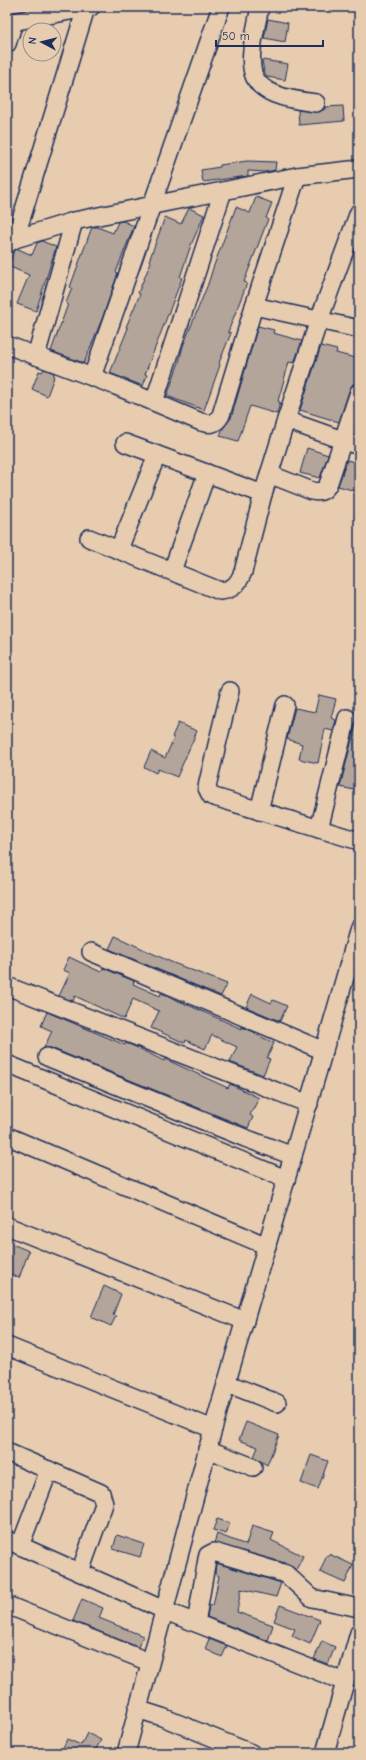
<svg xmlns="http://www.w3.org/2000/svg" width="366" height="1760" viewBox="0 0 366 1760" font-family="'Comic Neue',sans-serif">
  <rect width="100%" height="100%" fill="#e7ccaf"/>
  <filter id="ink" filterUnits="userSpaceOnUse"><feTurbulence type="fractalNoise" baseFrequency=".025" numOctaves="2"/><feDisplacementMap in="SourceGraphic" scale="8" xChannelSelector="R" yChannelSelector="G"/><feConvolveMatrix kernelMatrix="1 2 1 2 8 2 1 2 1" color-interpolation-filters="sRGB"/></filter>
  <g filter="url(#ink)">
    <g fill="#b4a59b" stroke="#1b2f5e">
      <polygon points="268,19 288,23 285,42 264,38"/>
      <polygon points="262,60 288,64 285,80 267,77 264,72"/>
      <polygon points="343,106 344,121 299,125 298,110 319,112 325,109 325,107"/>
      <polygon points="247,161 276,162 275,170 265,172 248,171 248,176 203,182 201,170 220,167 220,165"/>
      <polygon points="256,197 272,203 266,218 268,219 244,282 247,283 228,332 231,333 219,363 220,364 219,368 204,410 167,396 179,362 183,346 208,284 213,268 236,207 250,213"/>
      <polygon points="189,208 204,215 191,245 180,277 182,278 145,374 147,375 143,386 110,373 128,328 126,327 140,294 138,293 151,262 149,261 165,217 181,224"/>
      <polygon points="123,221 134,226 116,272 118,273 102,319 84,363 51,351 68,304 66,303 72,288 70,287 92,227 97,227 113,233 118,222"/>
      <polygon points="42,241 56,247 36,311 17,304 29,275 8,266 14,251 18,249 32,255 37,243"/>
      <polygon points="258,326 274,330 273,333 302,341 294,363 289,362 278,401 280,402 277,414 250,406 238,441 220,436 222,430 231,418"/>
      <polygon points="321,346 337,350 336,353 359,359 359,382 353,384 350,388 339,422 300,410"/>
      <polygon points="44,369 54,373 53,377 54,377 47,396 32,389 39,371 42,372"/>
      <polygon points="307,448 328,455 320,478 300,473"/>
      <polygon points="347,460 358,463 354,477 359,479 359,492 338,486"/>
      <polygon points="319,695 336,699 331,718 336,720 333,731 325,729 318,763 299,759 302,744 287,739 295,708 315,712"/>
      <polygon points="178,723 197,731 177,777 158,769 156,773 144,767 151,751 165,758 174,738 172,737"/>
      <polygon points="356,724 359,725 359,756 354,779 359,780 359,791 340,787"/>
      <polygon points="115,936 171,962 227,984 221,996 109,949"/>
      <polygon points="69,957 101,972 103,968 134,981 133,984 160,996 161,993 242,1029 242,1027 256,1033 255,1034 274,1043 267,1058 270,1059 263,1075 230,1062 237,1047 212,1035 205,1049 186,1040 185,1043 151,1028 159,1011 133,999 124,1019 75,996 73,1001 59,996 70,973 63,970"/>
      <polygon points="252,994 271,1003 273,1000 287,1006 280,1021 246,1007"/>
      <polygon points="47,1012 125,1045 126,1043 138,1048 164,1061 165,1059 228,1088 230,1084 259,1098 250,1115 253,1117 248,1128 51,1048 44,1048 52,1031 41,1026"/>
      <polygon points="7,1242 29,1251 19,1278 7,1273"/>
      <polygon points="104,1286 121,1294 113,1315 116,1316 111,1326 91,1317"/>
      <polygon points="246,1422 279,1435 267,1465 254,1457 258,1447 239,1440"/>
      <polygon points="311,1455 328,1461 318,1489 301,1483"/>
      <polygon points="217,1519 230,1523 226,1534 213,1530"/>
      <polygon points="252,1526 274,1533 271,1540 303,1556 296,1570 289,1564 214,1543 217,1534 246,1545"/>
      <polygon points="117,1535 144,1544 140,1557 113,1549"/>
      <polygon points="329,1554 353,1565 345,1583 320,1572 327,1555 329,1556"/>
      <polygon points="216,1563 281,1583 276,1597 241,1589 237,1612 273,1625 268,1641 207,1617 209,1605 213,1606 219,1576 215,1574"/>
      <polygon points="82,1599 103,1608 99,1618 143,1636 138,1647 73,1621"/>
      <polygon points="280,1605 320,1620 310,1644 292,1636 295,1629 274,1621"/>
      <polygon points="209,1639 227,1646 222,1657 205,1649"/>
      <polygon points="322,1641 335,1647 328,1664 314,1659"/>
      <polygon points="87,1733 101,1740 95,1751 98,1753 68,1753 62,1750 67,1739 81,1745"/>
    </g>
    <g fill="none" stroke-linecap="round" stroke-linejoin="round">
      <defs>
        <g id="street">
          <path d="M260,7c-14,66 -20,87 56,96"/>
          <polyline points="7,23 91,7"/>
          <polyline points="7,44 14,22"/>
          <polyline points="297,176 359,169"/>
          <polyline points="359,212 319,320 286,420 359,446"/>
          <polyline points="15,239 86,8"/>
          <path d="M7,244l8,-5 59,-18 223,-45 -43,130 -33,109c-5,9 -10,10 -20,7l-85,-36 -109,-41"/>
          <polyline points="254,306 359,329"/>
          <polyline points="36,356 74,221"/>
          <polyline points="92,377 221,7"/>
          <polyline points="154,402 223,191"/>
          <polyline points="125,443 263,494"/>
          <path d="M269,474l43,17c9,2 14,-1 17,-9l30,-90"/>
          <path d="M89,538l131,53c13,-1 18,-7 23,-19l20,-78 23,-74"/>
          <polyline points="119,549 157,455"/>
          <polyline points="172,571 207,473"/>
          <polyline points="230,691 208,782 207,788 211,796 359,841"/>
          <polyline points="259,811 285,705"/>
          <polyline points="319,829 347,718"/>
          <polyline points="91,952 324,1051"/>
          <polyline points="7,986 309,1104"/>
          <polyline points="47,1057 245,1138 293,1156"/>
          <polyline points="7,1064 286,1179"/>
          <polyline points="7,1136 267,1246"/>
          <polyline points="7,1226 245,1321"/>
          <polyline points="7,1346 213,1429"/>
          <polyline points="226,1383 277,1403"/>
          <polyline points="207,1449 253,1467"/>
          <polyline points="7,1452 101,1493 104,1504 80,1572"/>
          <polyline points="7,1540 173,1614 345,1682"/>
          <polyline points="20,1546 49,1470"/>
          <polyline points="7,1605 149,1662"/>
          <polyline points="196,1623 207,1559 208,1555 214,1552 286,1574 312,1598 359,1608"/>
          <polyline points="137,1709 162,1717 251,1753"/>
          <polyline points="126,1753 213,1429 336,1009 359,928"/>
          <polyline points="325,1753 359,1633"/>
        </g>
      </defs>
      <use href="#street" stroke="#1b2f5e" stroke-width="20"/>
      <use href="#street" stroke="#e7ccaf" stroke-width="17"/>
    </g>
  </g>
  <rect width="366" height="1760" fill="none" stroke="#e7ccaf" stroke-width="24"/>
  <rect x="12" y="12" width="342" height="1736" fill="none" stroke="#1b2f5e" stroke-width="1.5" filter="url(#ink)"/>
  <g transform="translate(42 42) rotate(277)"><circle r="19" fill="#e7ccaf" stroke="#958d8f"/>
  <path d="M0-3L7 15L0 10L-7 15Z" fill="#1b2f5e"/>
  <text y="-6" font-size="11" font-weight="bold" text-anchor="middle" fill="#1b2f5e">N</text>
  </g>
  <path d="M216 40v6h107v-6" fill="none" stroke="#1b2f5e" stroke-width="2"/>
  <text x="222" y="40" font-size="12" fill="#1b2f5e" stroke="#e7ccaf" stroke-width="3" paint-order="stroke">50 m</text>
</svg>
